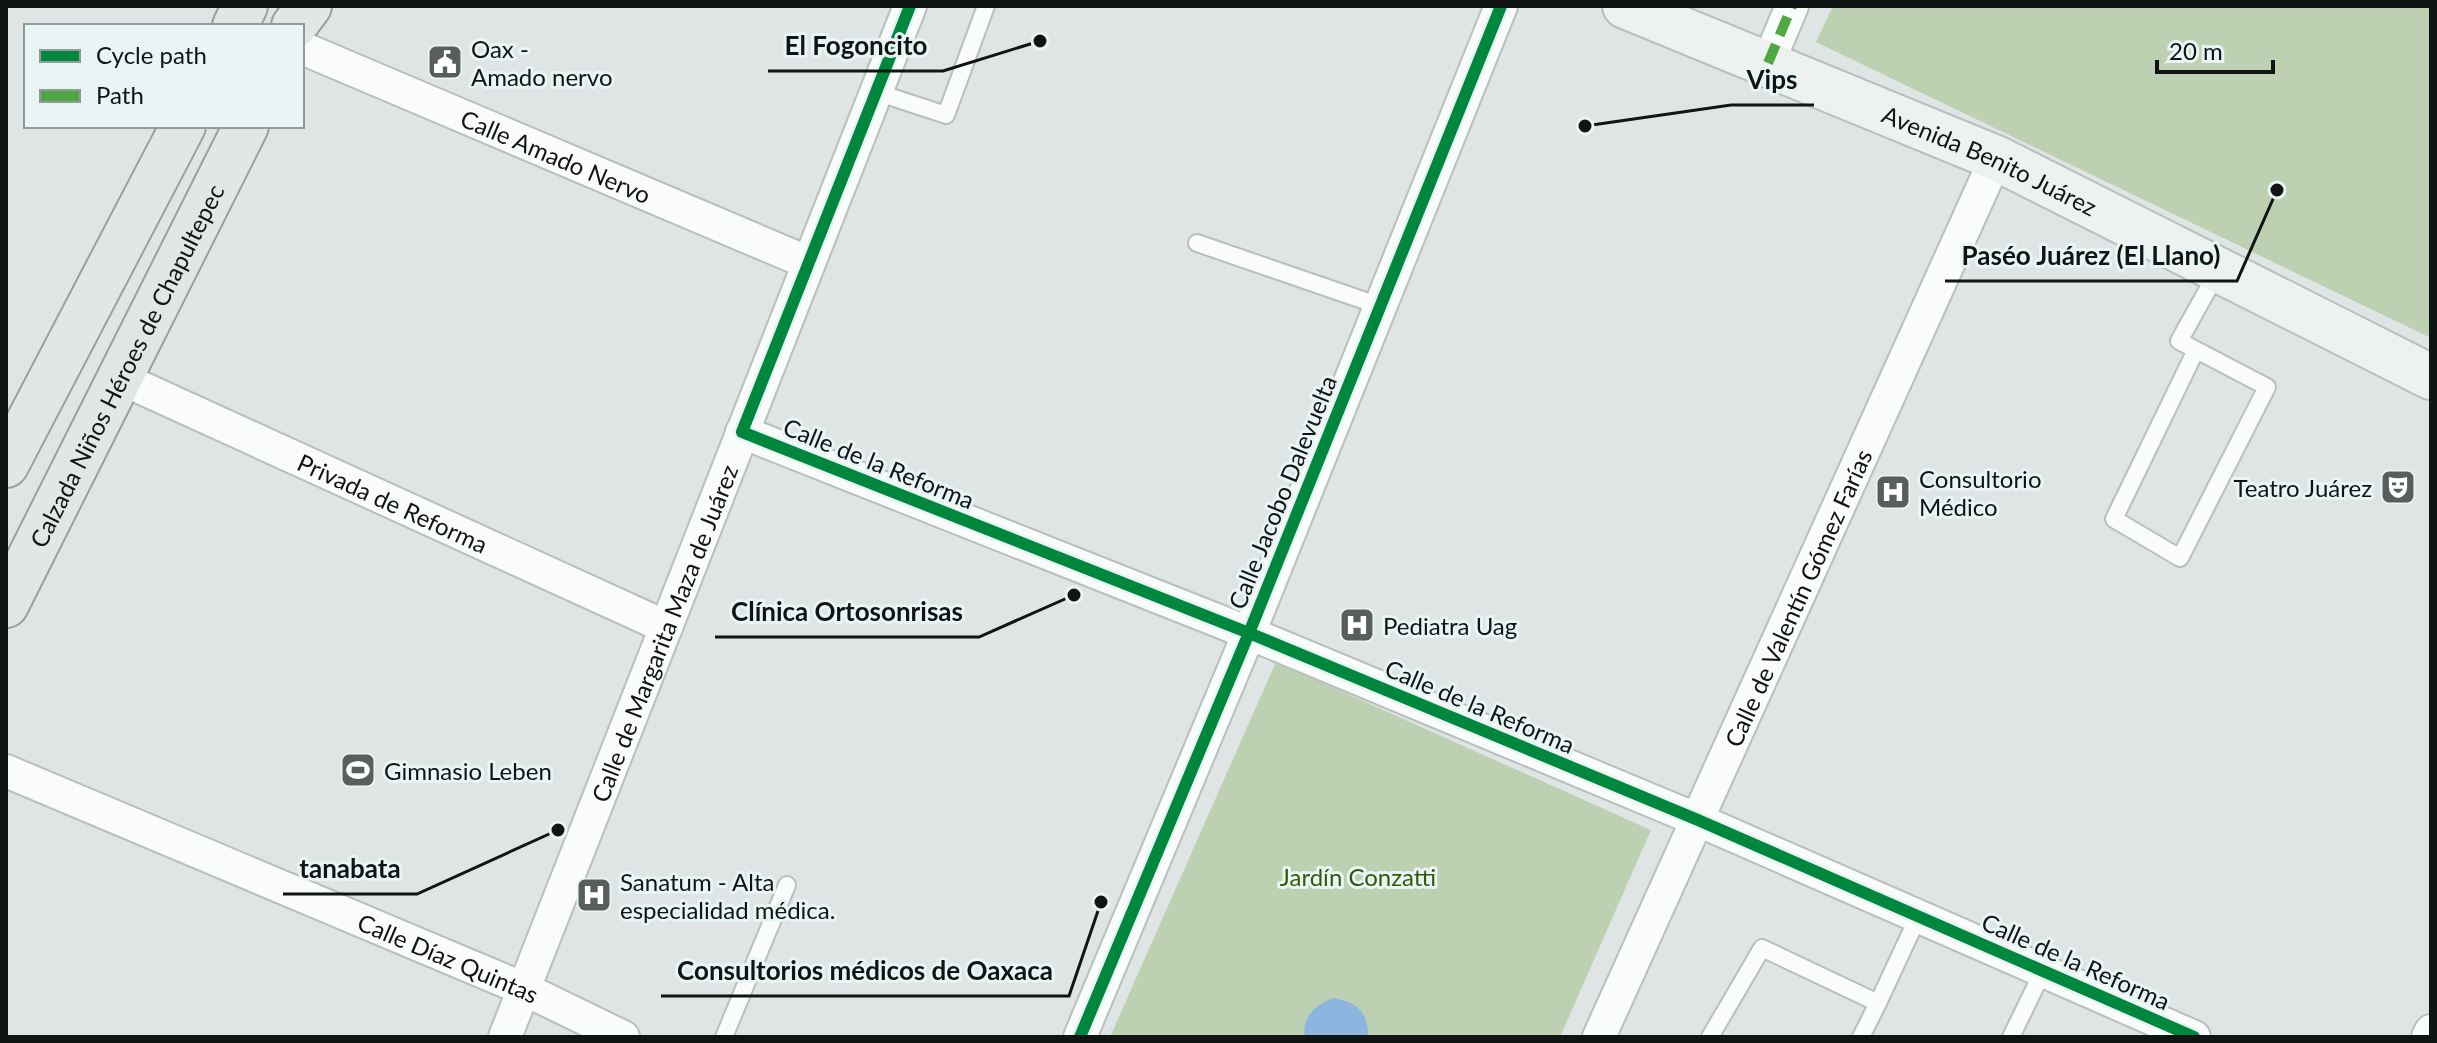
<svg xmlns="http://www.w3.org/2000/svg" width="2437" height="1043" viewBox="0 0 2437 1043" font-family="Lato,sans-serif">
  <rect width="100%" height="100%" fill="#dee5e4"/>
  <g fill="#bdd1b2">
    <polygon points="1833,6 2431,6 2431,338 1816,42"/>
    <polygon points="1276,662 1651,830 1560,1037 1110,1037"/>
  </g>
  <path fill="#8eb4e0" d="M1334,998c23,4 35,15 34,39h-63c-4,-20 11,-33 29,-39z"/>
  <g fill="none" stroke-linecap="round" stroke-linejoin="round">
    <defs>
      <g id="lane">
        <polyline points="876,92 946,115 986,6"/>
        <polyline points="1197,243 1380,306"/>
        <polyline points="2196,350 2114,519 2180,558 2267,387 2179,341 2217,273"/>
        <polyline points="724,1037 787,885"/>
        <polyline points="1710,1037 1762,948 1878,1003 1918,917"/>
        <polyline points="1861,1037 1878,1003"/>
        <polyline points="2011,1037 2043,971"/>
      </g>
      <g id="street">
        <path id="s1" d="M302,48l507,215"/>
        <polyline points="1768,63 1792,6"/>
        <path id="s2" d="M120,378l546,249"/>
        <polyline points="742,432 1249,633 1698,820 2194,1037"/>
        <path id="s3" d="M6,771l518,218 99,48"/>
        <path id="s4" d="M505,1037l405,-1031"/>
        <polyline points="1080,1037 1249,633 1501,6"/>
        <path id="s5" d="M1599,1037l397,-879"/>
        <polyline points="2428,1037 2431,1031"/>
      </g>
      <g id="secondary">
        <path id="s6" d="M1625,6l371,152 435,219"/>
      </g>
      <g id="primary">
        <polyline points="235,26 245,6"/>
        <polyline points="294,26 309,6"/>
        <polyline points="6,465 183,126"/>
        <path id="s7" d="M6,605l240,-479"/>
      </g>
    </defs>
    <use href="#lane" stroke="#b9bebe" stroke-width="20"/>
    <use href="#street" stroke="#b9bebe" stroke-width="36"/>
    <use href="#secondary" stroke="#b9bebe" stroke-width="48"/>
    <use href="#primary" stroke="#95a29e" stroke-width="48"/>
    <use href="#lane" stroke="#fafbfb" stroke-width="16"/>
    <use href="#street" stroke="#fafbfb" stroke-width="32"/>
    <use href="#secondary" stroke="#edf1f0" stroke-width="44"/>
    <use href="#primary" stroke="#e1e7e4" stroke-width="44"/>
    <polyline stroke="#51a842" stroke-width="10" stroke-dasharray="20 10" stroke-linecap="butt" points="1768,63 1792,6"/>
    <defs>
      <g id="cycleway">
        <polyline points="910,6 742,432 1249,633 1698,820 2194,1037"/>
        <polyline points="1080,1037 1249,633 1501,6"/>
      </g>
    </defs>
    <use href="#cycleway" stroke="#e8f5f4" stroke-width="17"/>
    <use href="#cycleway" stroke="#00873e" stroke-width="12"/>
  </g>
  <defs>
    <symbol id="civic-square" viewBox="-11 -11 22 22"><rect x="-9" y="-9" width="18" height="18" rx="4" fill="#585d5d" stroke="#e8f5f4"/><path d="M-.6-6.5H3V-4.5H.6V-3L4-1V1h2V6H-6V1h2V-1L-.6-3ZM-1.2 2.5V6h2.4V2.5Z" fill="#fff"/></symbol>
    <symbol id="theatre-square" viewBox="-11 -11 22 22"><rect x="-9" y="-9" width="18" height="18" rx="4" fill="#585d5d" stroke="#e8f5f4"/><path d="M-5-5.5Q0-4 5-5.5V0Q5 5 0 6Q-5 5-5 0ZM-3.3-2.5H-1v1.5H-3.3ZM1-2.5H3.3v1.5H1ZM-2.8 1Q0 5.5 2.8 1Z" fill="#fff"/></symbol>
    <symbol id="hospital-square" viewBox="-11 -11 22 22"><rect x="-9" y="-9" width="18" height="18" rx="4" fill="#585d5d" stroke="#e8f5f4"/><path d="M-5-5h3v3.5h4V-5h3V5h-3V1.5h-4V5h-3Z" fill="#fff"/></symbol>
    <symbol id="stadium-square" viewBox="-11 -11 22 22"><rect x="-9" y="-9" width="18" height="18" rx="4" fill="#585d5d" stroke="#e8f5f4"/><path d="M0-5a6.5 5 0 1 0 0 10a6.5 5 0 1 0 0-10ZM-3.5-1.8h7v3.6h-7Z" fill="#fff"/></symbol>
  </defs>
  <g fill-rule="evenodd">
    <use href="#civic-square" x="425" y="42" width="40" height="40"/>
    <use href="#theatre-square" x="2378" y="467" width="40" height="40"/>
    <use href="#hospital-square" x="1873" y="472" width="40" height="40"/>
    <use href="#hospital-square" x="1337" y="605" width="40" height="40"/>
    <use href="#stadium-square" x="338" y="750" width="40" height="40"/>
    <use href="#hospital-square" x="574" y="875" width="40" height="40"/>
  </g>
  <g text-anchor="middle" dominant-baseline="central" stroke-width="6" stroke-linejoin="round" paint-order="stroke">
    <g font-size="24" fill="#101414" stroke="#e8f5f4" text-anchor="start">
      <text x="471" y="48">Oax -<tspan x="471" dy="28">Amado nervo</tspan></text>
      <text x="1919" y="478">Consultorio<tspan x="1919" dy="28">Médico</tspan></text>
      <text x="2372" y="487" text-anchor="end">Teatro Juárez</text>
      <text x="1383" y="625">Pediatra Uag</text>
      <text x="384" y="770">Gimnasio Leben</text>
      <text x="620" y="881">Sanatum - Alta<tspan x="620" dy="28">especialidad médica.</tspan></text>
    </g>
    <g font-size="24" fill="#101414" stroke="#e8f5f4">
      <text stroke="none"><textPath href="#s1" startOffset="276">Calle Amado Nervo</textPath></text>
      <text stroke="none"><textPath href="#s6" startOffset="396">Avenida Benito Juárez</textPath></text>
      <text stroke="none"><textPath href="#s7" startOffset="268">Calzada Niños Héroes de Chapultepec</textPath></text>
      <text transform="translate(879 463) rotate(22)">Calle de la Reforma</text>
      <text transform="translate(1282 492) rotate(-68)">Calle Jacobo Dalevuelta</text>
      <text stroke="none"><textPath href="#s2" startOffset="300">Privada de Reforma</textPath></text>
      <text stroke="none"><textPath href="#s5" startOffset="482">Calle de Valentín Gómez Farías</textPath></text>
      <text stroke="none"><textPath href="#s4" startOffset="434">Calle de Margarita Maza de Juárez</textPath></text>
      <text transform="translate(1480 706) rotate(23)">Calle de la Reforma</text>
      <text stroke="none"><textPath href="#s3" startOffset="480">Calle Díaz Quintas</textPath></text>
      <text transform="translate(2076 961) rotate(24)">Calle de la Reforma</text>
    </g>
    <g font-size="24" fill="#355907" stroke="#e8f5f4">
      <text x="1358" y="876">Jardín Conzatti</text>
    </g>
  </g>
  <path fill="none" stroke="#101414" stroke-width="3" d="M1040 41L943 71H768M1585 126L1731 105H1814M2277 190L2237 281H1945M1074 595L979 637H715M558 830L417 894H283M1101 902L1069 996H661"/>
  <g fill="#101414" stroke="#e8f5f4" stroke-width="3">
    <circle cx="1040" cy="41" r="8"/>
    <circle cx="1585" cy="126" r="8"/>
    <circle cx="2277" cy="190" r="8"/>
    <circle cx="1074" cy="595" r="8"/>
    <circle cx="558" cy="830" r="8"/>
    <circle cx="1101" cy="902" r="8"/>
  </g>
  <g font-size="26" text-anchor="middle" font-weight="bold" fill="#101414" stroke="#e8f5f4" stroke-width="6" stroke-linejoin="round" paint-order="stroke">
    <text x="856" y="55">El Fogoncito</text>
    <text x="1772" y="89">Vips</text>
    <text x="2091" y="265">Paséo Juárez (El Llano)</text>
    <text x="847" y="621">Clínica Ortosonrisas</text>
    <text x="350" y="878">tanabata</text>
    <text x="865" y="980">Consultorios médicos de Oaxaca</text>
  </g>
  <rect width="2437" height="1043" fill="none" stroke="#101414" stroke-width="16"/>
  <rect x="24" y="24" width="280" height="104" fill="#e8f5f4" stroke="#929b9a" stroke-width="2"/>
  <rect x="40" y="50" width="40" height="12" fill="#00873e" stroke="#929b9a" stroke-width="2"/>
  <text x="96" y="64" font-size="24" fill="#101414">Cycle path</text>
  <rect x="40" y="90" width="40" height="12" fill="#51a842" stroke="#929b9a" stroke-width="2"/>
  <text x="96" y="104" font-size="24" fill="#101414">Path</text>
  <path d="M2157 60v12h116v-12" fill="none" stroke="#101414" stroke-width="4"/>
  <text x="2169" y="60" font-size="24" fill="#101414" stroke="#e8f5f4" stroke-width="6" paint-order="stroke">20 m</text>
</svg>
